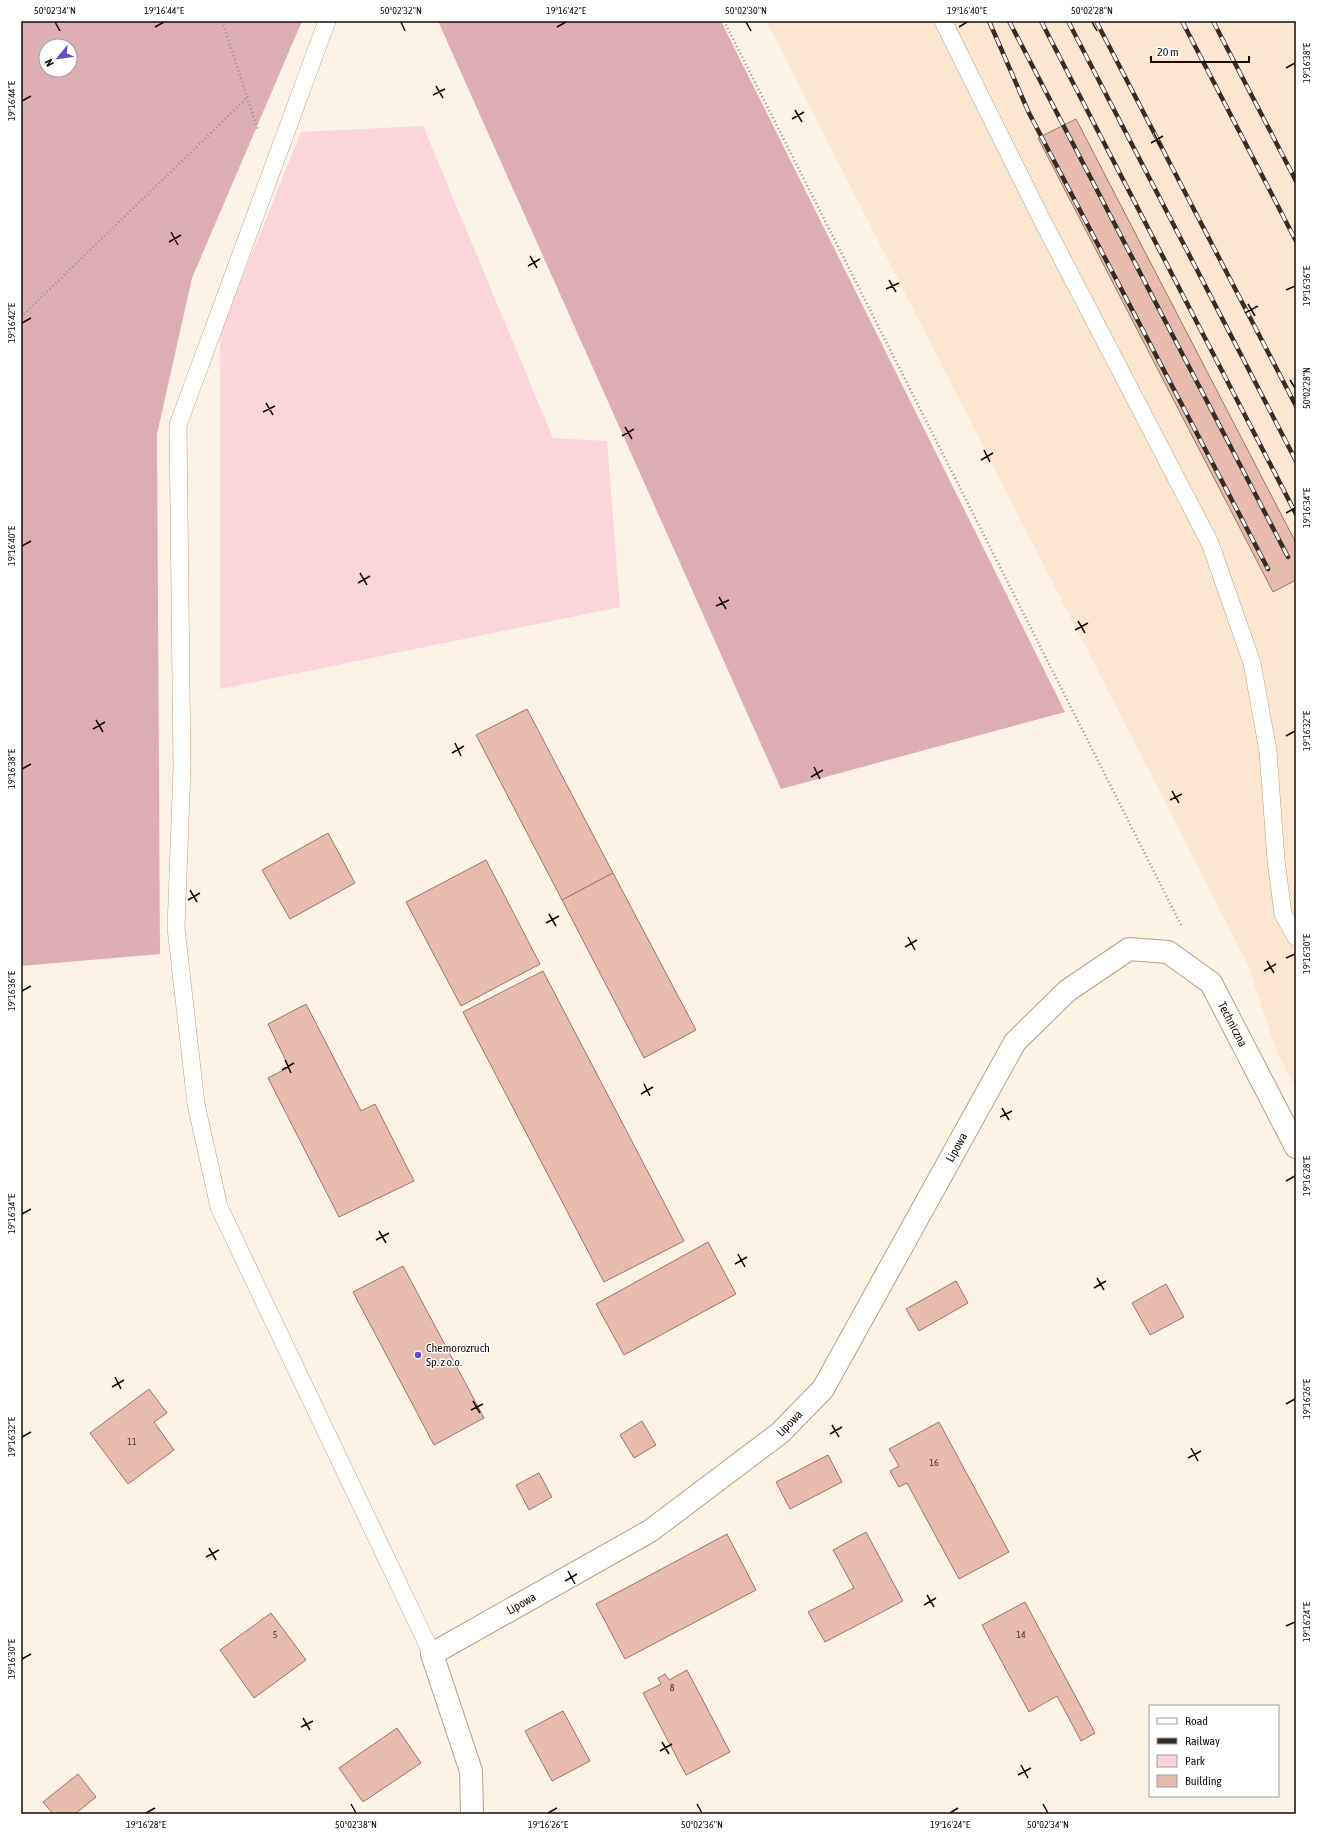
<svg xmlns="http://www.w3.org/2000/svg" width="1317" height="1835" viewBox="0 0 1317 1835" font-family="'Asap Condensed',sans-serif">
  <rect width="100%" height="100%" fill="#fdf2e6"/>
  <polygon fill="#fbe6d1" points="766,21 1296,21 1296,1089 1276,1050 1248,965"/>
  <polygon fill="#fad5d9" points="423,126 553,438 607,441 620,607 220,689 220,333 301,132"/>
  <g fill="#dcaeb4" fill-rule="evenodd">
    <path d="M21,21h281l-110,257 -35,156 3,520 -139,12zM46,46h24v24h-24z"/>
    <polygon points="438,21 721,21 1065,712 781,789"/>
  </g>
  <g fill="#e7bcae" stroke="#9a766a">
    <polygon points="1076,119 1296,543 1296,580 1273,592 1038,138"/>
    <polygon points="527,709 613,873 562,900 476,735"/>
    <polygon points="328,833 355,883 290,919 262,870"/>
    <polygon points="486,860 540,964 461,1006 406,902"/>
    <polygon points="613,873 696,1030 644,1058 562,900"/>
    <polygon points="543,971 684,1241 604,1282 463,1012"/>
    <polygon points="306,1004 361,1111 375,1104 414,1181 339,1217 268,1078 289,1067 268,1024"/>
    <polygon points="708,1242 736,1294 624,1355 596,1304"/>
    <polygon points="403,1266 484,1418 434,1445 353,1292"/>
    <polygon points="956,1281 968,1303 919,1331 906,1309"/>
    <polygon points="1166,1284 1184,1317 1150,1335 1132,1303"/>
    <polygon points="149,1389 167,1413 154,1422 174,1450 128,1484 90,1433"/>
    <polygon points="642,1421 656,1445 634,1458 620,1435"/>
    <polygon points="939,1422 1009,1552 959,1579 907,1483 899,1487 890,1471 899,1466 889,1449"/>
    <polygon points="828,1455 842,1482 790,1509 776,1482"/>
    <polygon points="539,1473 552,1497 529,1510 516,1485"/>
    <polygon points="866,1532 903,1601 825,1642 808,1612 854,1588 833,1550"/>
    <polygon points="727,1534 756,1590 625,1659 596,1604"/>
    <polygon points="1025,1602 1095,1733 1081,1741 1057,1696 1029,1712 982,1625"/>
    <polygon points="271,1613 306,1660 254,1698 220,1650"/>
    <polygon points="687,1670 730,1752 686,1775 643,1693 661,1684 658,1678 665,1674 669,1680"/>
    <polygon points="563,1711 590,1761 552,1781 525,1731"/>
    <polygon points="397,1728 421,1763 363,1802 339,1768"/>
    <polygon points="78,1774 96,1797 75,1814 53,1814 43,1802"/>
  </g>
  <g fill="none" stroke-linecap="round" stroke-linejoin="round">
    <defs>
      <g id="lane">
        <polyline points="327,21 178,425 182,768 176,928 196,1104 219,1207 432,1654"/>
        <polyline points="943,21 1041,218 1210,543 1252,663 1268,751 1276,860 1283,914 1296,937"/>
      </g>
      <g id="street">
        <path id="s1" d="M472,1814l-1,-43 -39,-117 218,-123 130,-98 43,-44 192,-347 52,-51 62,-42 39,3 43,31 85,164"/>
      </g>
    </defs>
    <use href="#lane" stroke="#ba9f84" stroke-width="18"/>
    <use href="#street" stroke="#ba9f84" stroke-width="24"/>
    <g stroke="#988d83" stroke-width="2.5" stroke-dasharray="1 3" stroke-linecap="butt">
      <polyline points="222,21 258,130"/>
      <polyline points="724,21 1182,927"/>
      <polyline points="21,317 248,97"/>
    </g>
    <use href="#lane" stroke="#fff" stroke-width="17"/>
    <use href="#street" stroke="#fff" stroke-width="22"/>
    <defs>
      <g id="rail">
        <polyline points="989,21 1029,113 1268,569"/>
        <polyline points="1009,21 1288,557"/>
        <polyline points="1041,21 1296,514"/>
        <polyline points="1068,21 1296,461"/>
        <polyline points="1096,21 1296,406"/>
        <polyline points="1182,21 1296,241"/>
        <polyline points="1213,21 1296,181"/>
      </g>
    </defs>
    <use href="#rail" stroke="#382d25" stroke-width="4.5"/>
    <use href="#rail" stroke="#fff" stroke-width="3" stroke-dasharray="9" stroke-linecap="butt"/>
  </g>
  <path fill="none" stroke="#160c04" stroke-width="1.5" d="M55,22l5,9M401,22l4,9M746,22l5,9M1092,22l5,9M155,27l9,-5M557,27l9,-5M959,27l8,-5M1286,68l9,-5M436,86l7,12M433,95l12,-6M22,101l9,-5M795,110l7,12M792,119l12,-7M1154,133l6,13M1151,143l12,-7M171,232l7,13M169,242l12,-7M530,256l7,12M528,266l12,-7M889,280l7,12M886,289l13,-6M1286,290l9,-4M1248,304l7,12M1245,313l13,-7M22,323l9,-5M1290,380l5,8M266,403l7,12M263,412l12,-6M625,427l7,12M622,436l12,-7M984,450l6,12M981,460l12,-7M1286,513l9,-5M22,546l9,-5M360,573l7,12M358,583l12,-7M719,597l7,12M716,606l13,-6M1078,621l7,12M1075,630l13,-7M96,720l7,12M93,729l12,-7M1286,736l9,-5M455,743l6,13M452,753l12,-7M814,767l6,12M22,769l9,-5M811,777l12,-7M1172,791l7,12M1170,800l12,-6M190,890l7,12M188,900l12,-7M549,914l7,12M546,923l13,-7M908,937l7,13M905,947l12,-7M1286,958l9,-4M1267,961l7,12M1264,971l12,-7M22,991l9,-5M285,1060l6,13M282,1070l12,-7M644,1084l6,12M641,1094l12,-7M1002,1108l7,12M1000,1117l12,-6M1286,1181l9,-5M22,1214l9,-5M379,1231l7,12M376,1240l13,-7M738,1254l7,13M735,1264l12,-7M1097,1278l7,12M1094,1288l12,-7M115,1377l6,12M112,1387l12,-7M473,1401l7,12M1286,1404l9,-5M471,1410l12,-6M832,1425l7,12M830,1434l12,-7M22,1437l9,-5M1191,1448l7,13M1188,1458l13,-7M209,1548l7,12M206,1557l13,-7M568,1571l7,13M565,1581l12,-7M927,1595l7,12M924,1605l12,-7M1286,1626l9,-4M22,1659l9,-5M303,1718l7,12M301,1727l12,-6M662,1742l7,12M660,1751l12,-7M1021,1765l7,13M1018,1775l13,-7M351,1804l5,9M697,1804l5,9M1043,1804l5,9M146,1813l9,-5M548,1813l9,-5M950,1813l8,-5"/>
  <circle fill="#614ec6" stroke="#fff" stroke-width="1.5" cx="418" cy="1355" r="4"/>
  <g text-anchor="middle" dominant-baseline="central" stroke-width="3" stroke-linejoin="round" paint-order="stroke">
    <g font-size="10" fill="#4a382e">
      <text x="132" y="1441">11</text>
      <text x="934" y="1462">16</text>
      <text x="275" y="1634">5</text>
      <text x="1021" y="1634">14</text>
      <text x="672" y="1687">8</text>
    </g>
    <g font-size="12" fill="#160c04" stroke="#fff">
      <text stroke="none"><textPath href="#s1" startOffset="1324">Techniczna</textPath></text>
      <text stroke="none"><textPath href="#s1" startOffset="917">Lipowa</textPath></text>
      <text stroke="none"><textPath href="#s1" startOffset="593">Lipowa</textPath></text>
      <text stroke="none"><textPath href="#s1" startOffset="269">Lipowa</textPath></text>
    </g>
    <g font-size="12" fill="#160c04" stroke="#fff" text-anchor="start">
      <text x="426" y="1348">Chemorozruch<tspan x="426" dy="14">Sp. z o.o.</tspan></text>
    </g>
  </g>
  <rect width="1317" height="1835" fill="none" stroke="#ffffff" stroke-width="44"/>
  <rect x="1149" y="1705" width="130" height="92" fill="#ffffff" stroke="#a29e9b"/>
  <rect x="1157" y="1718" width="20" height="6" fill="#ffffff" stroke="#a29e9b"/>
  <text x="1185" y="1725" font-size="12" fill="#160c04">Road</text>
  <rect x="1157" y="1738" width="20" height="6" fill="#382d25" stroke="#a29e9b"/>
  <text x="1185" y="1745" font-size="12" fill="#160c04">Railway</text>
  <rect x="1157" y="1755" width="20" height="12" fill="#fad5d9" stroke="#a29e9b"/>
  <text x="1185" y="1765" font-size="12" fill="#160c04">Park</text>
  <rect x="1157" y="1775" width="20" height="12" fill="#e7bcae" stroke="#a29e9b"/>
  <text x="1185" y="1785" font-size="12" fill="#160c04">Building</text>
  <g transform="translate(58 58) rotate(241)"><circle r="19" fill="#ffffff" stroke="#a29e9b"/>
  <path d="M0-3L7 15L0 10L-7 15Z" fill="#614ec6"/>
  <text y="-6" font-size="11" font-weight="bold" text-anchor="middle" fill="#160c04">N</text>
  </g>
  <path d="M1151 56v6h98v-6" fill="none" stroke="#160c04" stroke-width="2"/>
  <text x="1157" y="56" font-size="12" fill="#160c04" stroke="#ffffff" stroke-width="3" paint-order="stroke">20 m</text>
  <rect x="22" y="22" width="1273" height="1791" fill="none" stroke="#160c04" stroke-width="1.5"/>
  <g font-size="10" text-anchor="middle" fill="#160c04">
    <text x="55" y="14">50°02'34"N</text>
    <text x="164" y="14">19°16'44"E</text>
    <text x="401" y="14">50°02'32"N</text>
    <text x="566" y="14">19°16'42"E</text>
    <text x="746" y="14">50°02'30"N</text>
    <text x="967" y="14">19°16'40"E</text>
    <text x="1092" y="14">50°02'28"N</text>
    <text transform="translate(1306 63) rotate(-90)" y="4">19°16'38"E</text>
    <text transform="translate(11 101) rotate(-90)" y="4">19°16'44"E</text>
    <text transform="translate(1306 286) rotate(-90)" y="4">19°16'36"E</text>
    <text transform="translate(11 323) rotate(-90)" y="4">19°16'42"E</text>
    <text transform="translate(1306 388) rotate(-90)" y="4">50°02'28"N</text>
    <text transform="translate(1306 508) rotate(-90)" y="4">19°16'34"E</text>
    <text transform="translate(11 546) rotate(-90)" y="4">19°16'40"E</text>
    <text transform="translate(1306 731) rotate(-90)" y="4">19°16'32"E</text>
    <text transform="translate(11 769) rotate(-90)" y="4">19°16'38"E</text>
    <text transform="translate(1306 954) rotate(-90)" y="4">19°16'30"E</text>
    <text transform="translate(11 991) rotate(-90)" y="4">19°16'36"E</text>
    <text transform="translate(1306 1176) rotate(-90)" y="4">19°16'28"E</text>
    <text transform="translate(11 1214) rotate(-90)" y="4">19°16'34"E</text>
    <text transform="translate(1306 1399) rotate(-90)" y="4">19°16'26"E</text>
    <text transform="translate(11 1437) rotate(-90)" y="4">19°16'32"E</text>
    <text transform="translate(1306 1622) rotate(-90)" y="4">19°16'24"E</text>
    <text transform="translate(11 1659) rotate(-90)" y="4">19°16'30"E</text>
    <text x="146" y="1828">19°16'28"E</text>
    <text x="356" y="1828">50°02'38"N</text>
    <text x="548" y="1828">19°16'26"E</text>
    <text x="702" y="1828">50°02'36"N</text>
    <text x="950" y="1828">19°16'24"E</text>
    <text x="1048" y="1828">50°02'34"N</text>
  </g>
</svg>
